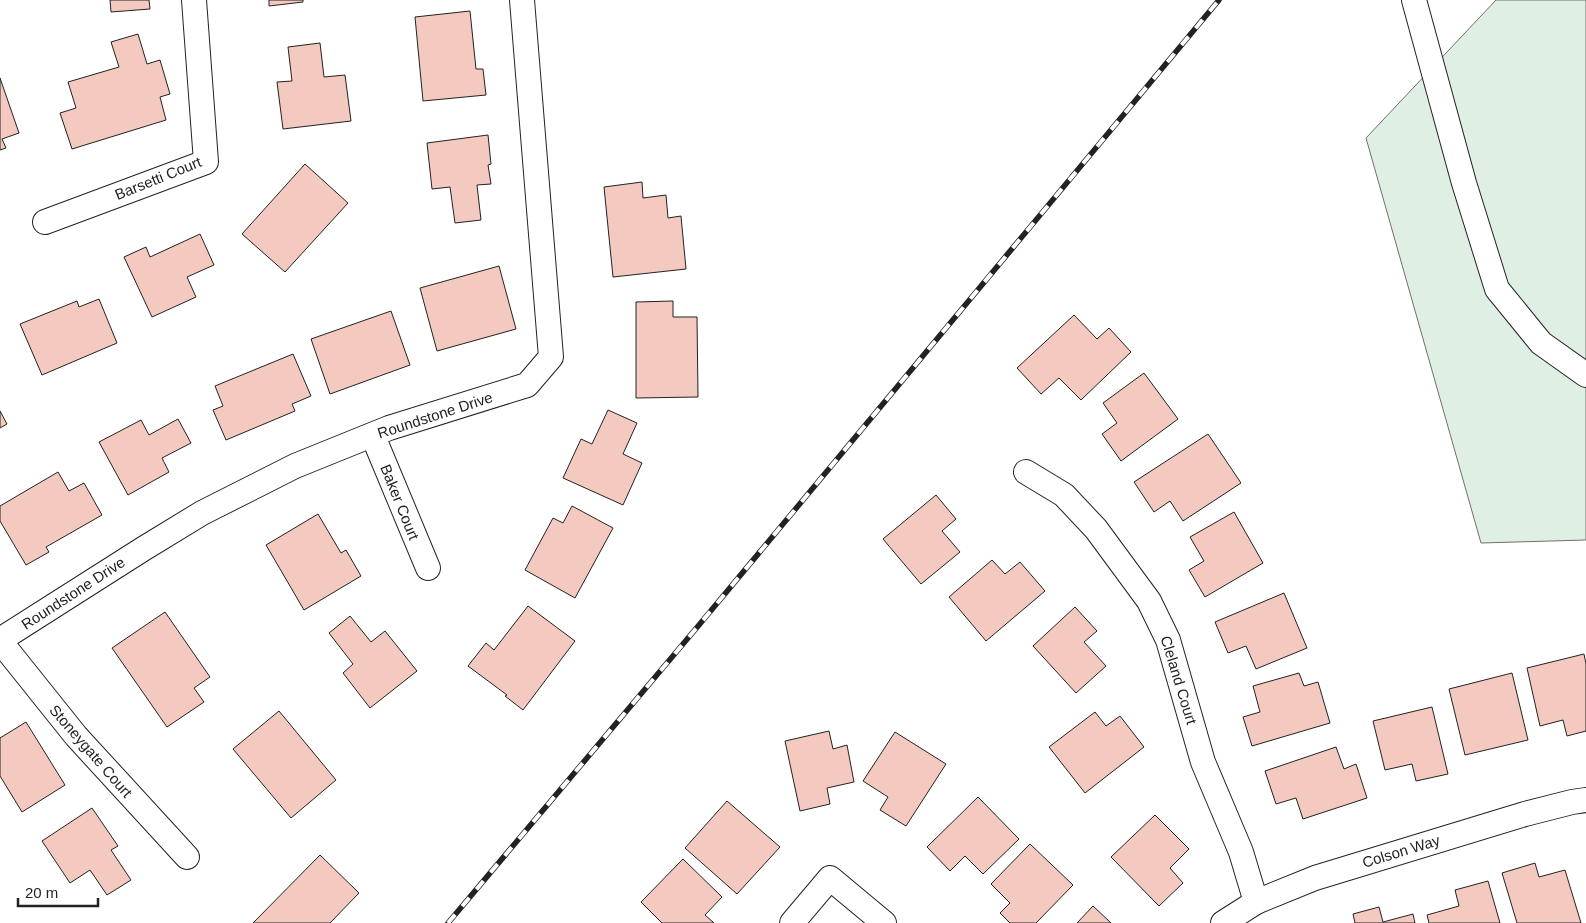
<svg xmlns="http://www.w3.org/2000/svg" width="1586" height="923" viewBox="0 0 1586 923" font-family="Arial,sans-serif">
  <rect width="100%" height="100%" fill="#fff"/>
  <polygon fill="#e0efe3" stroke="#6f6f6f" points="1496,0 1586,0 1586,540 1481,543 1366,138"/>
  <g fill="#f3c9c0" stroke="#222">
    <polygon points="110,0 149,0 150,9 111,12"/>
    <polygon points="269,0 303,0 303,2 269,6"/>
    <polygon points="470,11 476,69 483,69 486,95 423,101 415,17"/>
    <polygon points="138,34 147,64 160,60 170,94 160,97 166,120 72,149 60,113 76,108 68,82 119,67 111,42"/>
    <polygon points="320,43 324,77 345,75 351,121 283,129 277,82 292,81 288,47"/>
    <polygon points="0,78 19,133 2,139 6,148 0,150"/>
    <polygon points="488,135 491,164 488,165 491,184 477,185 481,220 455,223 450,187 432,189 427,143"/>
    <polygon points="305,164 348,203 285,272 242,234"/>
    <polygon points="642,182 643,198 666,195 668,218 681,216 686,269 613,277 604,187"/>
    <polygon points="200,234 214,265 187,277 196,297 152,317 124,257 146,247 150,257"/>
    <polygon points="499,266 516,329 437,351 420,288"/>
    <polygon points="99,299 117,343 42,375 20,324 77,301 79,307"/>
    <polygon points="673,301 673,317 697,317 698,397 636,398 636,302"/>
    <polygon points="391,311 410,365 330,394 311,339"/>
    <polygon points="1074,315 1097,339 1109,328 1131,352 1081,400 1059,378 1041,394 1017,368"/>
    <polygon points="293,354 311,396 292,404 295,411 226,440 213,410 223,406 215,386"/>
    <polygon points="1144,373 1178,419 1121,461 1102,434 1117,423 1103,403"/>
    <polygon points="608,410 637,423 623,454 642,463 623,505 563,478 581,439 592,444"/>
    <polygon points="0,411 7,424 0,428"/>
    <polygon points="178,419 191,443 162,458 169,472 128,495 99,442 141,420 149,435"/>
    <polygon points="1208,434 1241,483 1183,521 1170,501 1154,512 1134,482"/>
    <polygon points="58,472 69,491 84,483 102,515 46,547 49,552 26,565 0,521 0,506"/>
    <polygon points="936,495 956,519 942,531 960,552 921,584 883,539"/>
    <polygon points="572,506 613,528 575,598 525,570 553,518 563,523"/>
    <polygon points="1234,512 1263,563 1205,597 1189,570 1204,561 1190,537"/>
    <polygon points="318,514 341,553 346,550 361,576 304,610 266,545"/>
    <polygon points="992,560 1005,574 1020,562 1045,591 986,641 949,597"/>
    <polygon points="1284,593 1307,648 1256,669 1246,646 1228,653 1215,622"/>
    <polygon points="528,606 575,641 523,710 505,696 507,695 468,666 486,643 494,650"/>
    <polygon points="1075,607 1097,631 1084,642 1106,666 1076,693 1033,646"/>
    <polygon points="165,612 210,677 194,688 204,702 167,727 112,648"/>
    <polygon points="350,616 371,642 385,631 417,671 370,708 343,673 353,664 329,633"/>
    <polygon points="1584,654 1586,664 1586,731 1567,736 1563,720 1540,726 1527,668"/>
    <polygon points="1299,673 1304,686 1318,682 1330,723 1252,746 1243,717 1260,712 1253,686"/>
    <polygon points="1512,673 1528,740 1465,755 1449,689"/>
    <polygon points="1432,707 1448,774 1416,781 1412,764 1385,770 1373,721"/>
    <polygon points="279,711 336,780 291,818 233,749"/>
    <polygon points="1095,712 1106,726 1120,716 1144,747 1085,793 1049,747"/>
    <polygon points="26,722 65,785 22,812 0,776 0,738"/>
    <polygon points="829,731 833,749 847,745 854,782 827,788 830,804 800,811 785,741"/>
    <polygon points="895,732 946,764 906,826 880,810 888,797 863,781"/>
    <polygon points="1336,747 1344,769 1356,764 1367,798 1303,819 1296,798 1276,804 1265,771"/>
    <polygon points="978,797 1019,839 983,874 965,856 950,871 927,847"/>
    <polygon points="727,801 780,847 737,894 685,848"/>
    <polygon points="92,808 118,846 111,850 131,880 107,895 90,870 70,883 42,841"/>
    <polygon points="1155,815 1189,849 1170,868 1183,883 1159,906 1111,857"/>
    <polygon points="1030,844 1073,885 1036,923 1010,923 1000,913 1010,903 991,884"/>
    <polygon points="320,855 359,893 330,923 253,923"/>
    <polygon points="683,859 722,897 705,915 714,923 662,923 641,902"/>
    <polygon points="1535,863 1539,877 1565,870 1581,923 1517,923 1502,873"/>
    <polygon points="1488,881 1500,923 1429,923 1427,915 1459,906 1455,890"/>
    <polygon points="1093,906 1111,923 1077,923"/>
    <polygon points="1379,907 1383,922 1413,914 1415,923 1355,923 1353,914"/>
  </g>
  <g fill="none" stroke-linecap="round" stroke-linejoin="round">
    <defs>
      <g id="minor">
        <polyline points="1414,0 1464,183 1497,289 1541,343 1586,375"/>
        <polyline points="45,222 206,162 194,0"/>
        <polyline points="373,436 428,568"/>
        <polyline points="1026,472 1064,495 1096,529 1149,601 1168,640 1203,762 1241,852 1256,902"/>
        <polyline points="0,640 143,549 202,513 295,466 389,428 527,385 551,357 522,0"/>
        <polyline points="0,641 76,736 187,857"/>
        <polyline points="792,923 830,878 884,923"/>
        <polyline points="1223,923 1256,902 1315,878 1525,814 1572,802 1586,800"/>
      </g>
    </defs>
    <use href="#minor" stroke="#222" stroke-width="26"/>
    <use href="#minor" stroke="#fff" stroke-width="24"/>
    <defs>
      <polyline id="rail" points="448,923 699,625 1219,0"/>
    </defs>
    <use href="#rail" stroke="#222" stroke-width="5.5"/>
    <use href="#rail" stroke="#fff" stroke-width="4" stroke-dasharray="11" stroke-linecap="butt"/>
  </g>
  <g text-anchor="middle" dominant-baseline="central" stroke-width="4" stroke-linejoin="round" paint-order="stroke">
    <g font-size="15" fill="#222" stroke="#fff">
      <text transform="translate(158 178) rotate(-22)">Barsetti Court</text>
      <text transform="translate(435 415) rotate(-18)">Roundstone Drive</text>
      <text transform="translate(400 502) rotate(68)">Baker Court</text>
      <text transform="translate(73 593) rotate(-33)">Roundstone Drive</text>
      <text transform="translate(1179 680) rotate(73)">Cleland Court</text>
      <text transform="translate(91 751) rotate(49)">Stoneygate Court</text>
      <text transform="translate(1401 851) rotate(-17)">Colson Way</text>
    </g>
  </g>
  <path d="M18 898v8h80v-8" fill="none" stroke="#222222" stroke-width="2.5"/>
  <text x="25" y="898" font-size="15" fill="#222222" stroke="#ffffff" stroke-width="4" paint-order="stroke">20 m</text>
</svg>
